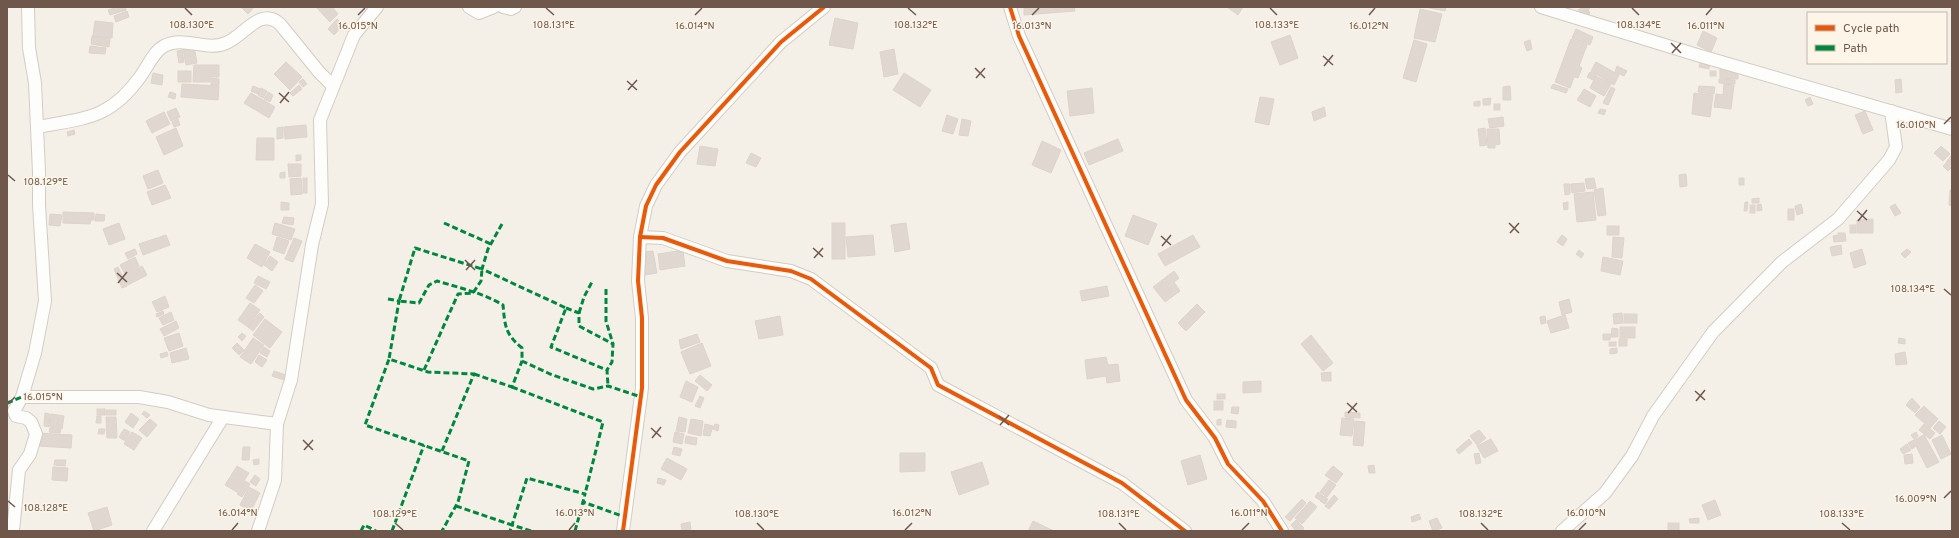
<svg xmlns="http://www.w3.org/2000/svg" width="1959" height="538" viewBox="0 0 1959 538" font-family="Overpass,sans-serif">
  <rect width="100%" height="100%" fill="#f4f0e8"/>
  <g fill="#e0d8d0" stroke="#ddd3ca">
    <polygon points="118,7 125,7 126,10 110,15 108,10"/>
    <polygon points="241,7 254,7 248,14"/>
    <polygon points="316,7 332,7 338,14 330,22"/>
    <polygon points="1024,7 1074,7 1075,11 1024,15"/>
    <polygon points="1227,7 1243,7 1238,15"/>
    <polygon points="1425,7 1446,7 1445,11"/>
    <polygon points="1578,7 1590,7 1588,11"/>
    <polygon points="1420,9 1442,14 1435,42 1414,38"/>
    <polygon points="1579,9 1590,12 1588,17 1578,14"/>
    <polygon points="127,11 129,17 116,22 114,16"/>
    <polygon points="835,18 858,23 853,49 829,45"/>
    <polygon points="337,19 343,25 334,35 328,29"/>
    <polygon points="95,21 113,23 112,38 93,36"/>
    <polygon points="1576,29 1593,37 1590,45 1572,38"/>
    <polygon points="1703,31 1717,38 1711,52 1697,45"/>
    <polygon points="1290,35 1298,58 1280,65 1271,42"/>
    <polygon points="92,36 110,39 109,47 91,44"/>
    <polygon points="1571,39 1587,45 1579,66 1582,68 1578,78 1574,77 1570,88 1555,82"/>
    <polygon points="1414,40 1427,44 1416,82 1403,78"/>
    <polygon points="1530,40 1532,49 1527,51 1524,42"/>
    <polygon points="90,46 106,48 105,54 89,53"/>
    <polygon points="194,46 197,63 186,65 183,49"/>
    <polygon points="894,49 898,74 884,77 880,52"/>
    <polygon points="182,50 184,62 179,63 177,51"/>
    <polygon points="1701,60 1710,62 1709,69 1699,67"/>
    <polygon points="286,62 302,77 290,90 274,74"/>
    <polygon points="1596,62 1619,75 1614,85 1591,71"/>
    <polygon points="194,65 219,65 219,77 210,77 210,82 193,82"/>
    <polygon points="1617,66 1627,71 1624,76 1615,72"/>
    <polygon points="1720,67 1738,68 1738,79 1720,78"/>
    <rect x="178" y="71" width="13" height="11"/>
    <rect x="1710" y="71" width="6" height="5"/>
    <polygon points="1590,72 1596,75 1593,80 1587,77"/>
    <polygon points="153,73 163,75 162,85 151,83"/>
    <polygon points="904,73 931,90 920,107 893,90"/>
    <polygon points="1596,76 1611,84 1604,96 1590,88"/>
    <polygon points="211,78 219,79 219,85 211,85"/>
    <polygon points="303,79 307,84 303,87 299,82"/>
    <polygon points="1719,79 1735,80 1735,84 1719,83"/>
    <polygon points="1901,79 1902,92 1896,93 1895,80"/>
    <polygon points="182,84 219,86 218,100 181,97"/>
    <polygon points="1553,84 1568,89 1566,93 1551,88"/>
    <polygon points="1724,84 1734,85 1731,109 1714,107 1716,94 1723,95"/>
    <polygon points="299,85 302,89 293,96 290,93"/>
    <polygon points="253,86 260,89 258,94 251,91"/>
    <polygon points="1510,86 1511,100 1503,100 1503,87"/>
    <polygon points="1699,86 1715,87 1714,94 1698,92"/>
    <polygon points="1611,87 1615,89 1608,105 1603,103"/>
    <polygon points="261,88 267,91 263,98 258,95"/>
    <polygon points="1092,88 1094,113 1070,116 1067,91"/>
    <polygon points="1584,89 1596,96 1590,107 1577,100"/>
    <polygon points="170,92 176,94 175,99 168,97"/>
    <polygon points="268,92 273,95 270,102 264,99"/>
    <polygon points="251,93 275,107 269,118 244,103"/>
    <polygon points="1694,93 1713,95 1710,117 1692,114"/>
    <polygon points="1260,97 1274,99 1269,125 1255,122"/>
    <polygon points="1810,97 1813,104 1808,106 1805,100"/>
    <polygon points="1491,98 1490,105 1483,105 1483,99"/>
    <polygon points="1480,101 1480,106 1474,106 1474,102"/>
    <rect x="1494" y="104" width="6" height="6"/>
    <polygon points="1324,107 1326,116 1314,121 1312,112"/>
    <polygon points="176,108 180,117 171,121 167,112"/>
    <polygon points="1600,109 1606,110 1604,115 1598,113"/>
    <polygon points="1865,111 1873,130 1863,134 1855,115"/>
    <polygon points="164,112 170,124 152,133 146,121"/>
    <polygon points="947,115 958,119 953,134 942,131"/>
    <polygon points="1503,117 1504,126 1490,128 1488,119"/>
    <polygon points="178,119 180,125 174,127 172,122"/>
    <polygon points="962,119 971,121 968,136 959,135"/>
    <polygon points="306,125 307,137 285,139 284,127"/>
    <polygon points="283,127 283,138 277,139 277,128"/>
    <polygon points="176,128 183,146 164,155 156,137"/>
    <polygon points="1485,128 1487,145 1480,146 1478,129"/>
    <polygon points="1487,129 1499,129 1500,144 1495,145 1495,148 1488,148"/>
    <polygon points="74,130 75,134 68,136 67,132"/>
    <polygon points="257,138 274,138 274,160 256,160"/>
    <polygon points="1118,139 1123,151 1089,165 1084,153"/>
    <polygon points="1042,141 1061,150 1051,173 1032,165"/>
    <polygon points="700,146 718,149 715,166 697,164"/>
    <polygon points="1941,146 1950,154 1943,161 1934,153"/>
    <polygon points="751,153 761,158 756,167 746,163"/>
    <polygon points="296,155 301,155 301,160 296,161"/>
    <polygon points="1952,155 1952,167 1946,162"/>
    <polygon points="1946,163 1951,168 1948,171 1943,166"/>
    <polygon points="288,164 301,164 301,176 289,177"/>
    <polygon points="158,170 163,183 148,189 143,176"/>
    <polygon points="285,172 285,178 280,178 280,173"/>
    <polygon points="1686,174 1687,186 1680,187 1679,175"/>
    <polygon points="301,178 302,194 291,195 290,179"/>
    <rect x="303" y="178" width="4" height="15"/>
    <polygon points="1594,178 1596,188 1587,189 1585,179"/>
    <rect x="1739" y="178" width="5" height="7"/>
    <polygon points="1584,183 1585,191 1572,193 1571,184"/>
    <polygon points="1564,184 1570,184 1570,194 1565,195"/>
    <polygon points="165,185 171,198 152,205 147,192"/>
    <polygon points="1603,188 1606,215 1598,216 1594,190"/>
    <polygon points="1950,190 1952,190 1952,206 1949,205"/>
    <polygon points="1593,192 1596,220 1577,222 1574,194"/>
    <polygon points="1759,198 1759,203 1752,203 1752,199"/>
    <polygon points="281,202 289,203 289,210 281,210"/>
    <polygon points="1568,202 1568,209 1564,210 1563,203"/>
    <polygon points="1745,202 1748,202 1747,211 1744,211"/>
    <polygon points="1761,204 1762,210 1757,211 1757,205"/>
    <polygon points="1801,204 1803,213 1797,215 1795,206"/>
    <polygon points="1895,204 1901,213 1895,216 1890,207"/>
    <rect x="1750" y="205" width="5" height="8"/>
    <rect x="1788" y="209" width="6" height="11"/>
    <polygon points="63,212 94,213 94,220 91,220 90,224 63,223"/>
    <polygon points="50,214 62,215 60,226 49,225"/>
    <polygon points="96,214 105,215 104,221 95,221"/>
    <polygon points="1133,215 1157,224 1148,245 1125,236"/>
    <polygon points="284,217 294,218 293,225 282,223"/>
    <polygon points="1873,219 1873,233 1857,233 1857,220"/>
    <polygon points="119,223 125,239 109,245 103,229"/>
    <polygon points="275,223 295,229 291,240 272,234"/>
    <rect x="832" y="223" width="13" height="36"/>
    <polygon points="906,223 910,249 895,252 891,225"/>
    <rect x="1850" y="225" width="6" height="8"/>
    <rect x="1607" y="226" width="12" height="9"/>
    <polygon points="1838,233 1845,233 1846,241 1834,242 1833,236 1838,235"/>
    <polygon points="166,235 170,245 143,255 139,244"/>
    <polygon points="873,235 875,255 848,257 846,237"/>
    <polygon points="1193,235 1200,247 1165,266 1158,254"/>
    <polygon points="1562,235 1567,239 1563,246 1557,242"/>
    <polygon points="277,237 289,241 284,254 273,250"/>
    <polygon points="1613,237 1624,238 1622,258 1612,257"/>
    <polygon points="294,238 302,241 293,262 285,259"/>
    <polygon points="255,244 270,252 262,267 247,258"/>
    <polygon points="1841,245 1842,254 1832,256 1830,247"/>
    <polygon points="135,249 137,254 128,259 125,253"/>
    <polygon points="1862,249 1866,264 1854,268 1850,253"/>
    <polygon points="1907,249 1911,252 1905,258 1901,254"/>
    <polygon points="683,250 685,266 660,270 658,254"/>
    <polygon points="1579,250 1584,254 1581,258 1576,254"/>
    <polygon points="653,251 657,273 645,275 642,252"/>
    <polygon points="270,256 278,262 272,271 264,265"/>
    <polygon points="135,257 139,266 125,274 120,265"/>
    <polygon points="1603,257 1623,261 1620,275 1601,271"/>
    <polygon points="142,266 147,275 128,285 123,276"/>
    <polygon points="118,267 127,286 122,288 114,269"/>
    <polygon points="1174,271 1179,278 1174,282 1180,291 1165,302 1153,287"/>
    <polygon points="258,276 270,282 266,289 254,283"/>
    <polygon points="255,285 263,291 254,303 246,298"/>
    <polygon points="1107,286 1109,296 1082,301 1080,291"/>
    <polygon points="165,296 169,307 157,312 152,302"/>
    <polygon points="1569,299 1572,312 1562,315 1559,302"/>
    <polygon points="250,303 260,310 248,327 238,320"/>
    <polygon points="1197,304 1205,312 1186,331 1178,323"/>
    <polygon points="163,311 164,314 157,317 156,314"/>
    <polygon points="171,312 174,320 163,325 159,318"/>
    <polygon points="260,313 264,317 253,331 248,327"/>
    <polygon points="1622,313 1623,323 1614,324 1613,314"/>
    <rect x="1624" y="314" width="13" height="9"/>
    <polygon points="1565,315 1569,328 1551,333 1547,321"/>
    <polygon points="780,316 783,335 759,339 755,321"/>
    <polygon points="1545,316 1546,323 1541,324 1540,317"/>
    <polygon points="265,319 282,332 270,348 253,335"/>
    <polygon points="176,321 179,328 164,336 160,329"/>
    <rect x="1620" y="327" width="15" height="11"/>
    <polygon points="1612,328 1618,329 1618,337 1611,337"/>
    <polygon points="179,333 183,346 169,351 164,338"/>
    <polygon points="242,333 246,336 242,341 238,337"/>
    <polygon points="697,334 700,342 681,349 679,340"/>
    <polygon points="1603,334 1611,334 1610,340 1603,340"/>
    <polygon points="1311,335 1333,363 1323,371 1301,344"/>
    <polygon points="253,338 264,345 251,364 240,357"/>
    <polygon points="1899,338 1905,339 1905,344 1898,343"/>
    <rect x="1619" y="339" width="8" height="7"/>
    <rect x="1609" y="342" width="7" height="4"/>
    <polygon points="237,343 244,350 239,355 232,348"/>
    <polygon points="702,343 711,366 690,374 681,352"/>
    <polygon points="264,347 270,351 267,357 260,353"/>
    <polygon points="186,348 189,359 172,363 170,353"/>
    <polygon points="1617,348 1617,353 1610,354 1610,349"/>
    <polygon points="167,352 168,356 161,358 160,354"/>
    <polygon points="1905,352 1907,364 1896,365 1895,354"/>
    <polygon points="259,355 267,360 262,367 255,362"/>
    <polygon points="1106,357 1108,365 1118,364 1120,381 1107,383 1106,376 1087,379 1085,360"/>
    <polygon points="274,371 286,375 284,380 272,376"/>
    <polygon points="1331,372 1331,381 1322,381 1321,373"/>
    <polygon points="700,375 712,385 707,391 695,381"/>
    <polygon points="686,381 698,387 692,402 680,397"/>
    <polygon points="1261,381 1261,392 1243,393 1243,382"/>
    <rect x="1217" y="394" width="8" height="5"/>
    <polygon points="700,396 704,398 700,408 695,406"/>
    <polygon points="1912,398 1920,407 1915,413 1906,405"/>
    <rect x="1214" y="401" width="9" height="9"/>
    <polygon points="1924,406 1938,419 1930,428 1915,415"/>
    <polygon points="1232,407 1239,407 1238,414 1231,413"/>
    <rect x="97" y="409" width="8" height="6"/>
    <rect x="106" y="410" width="10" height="5"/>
    <polygon points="144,411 150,415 147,418 142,414"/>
    <polygon points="1345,412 1360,413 1360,418 1345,417"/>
    <polygon points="45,413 50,414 49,427 44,426"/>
    <polygon points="131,413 139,419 133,428 125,422"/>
    <polygon points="51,414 64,416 62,429 50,427"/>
    <polygon points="97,416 101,416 101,423 96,423"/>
    <polygon points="106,417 116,417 117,438 107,438"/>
    <polygon points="679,417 687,419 685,432 676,431"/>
    <polygon points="1342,418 1354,419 1352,436 1340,435"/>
    <polygon points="150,419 157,425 147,437 139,430"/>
    <polygon points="691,419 703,421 701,436 688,433"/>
    <polygon points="1221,419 1221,425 1217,425 1217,420"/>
    <polygon points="1227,420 1236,421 1236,428 1226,427"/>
    <polygon points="1355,421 1365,422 1363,446 1353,445"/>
    <polygon points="1939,421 1946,427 1940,434 1933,428"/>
    <polygon points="705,424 713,426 710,436 703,435"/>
    <polygon points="715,424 719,425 718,431 713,429"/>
    <polygon points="1924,424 1935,433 1930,439 1919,430"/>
    <polygon points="50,428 61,430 60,433 49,432"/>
    <polygon points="99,429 105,429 104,434 98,434"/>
    <polygon points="124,429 130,432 125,441 119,437"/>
    <polygon points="1479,430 1486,438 1477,445 1470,436"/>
    <polygon points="132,432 142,438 134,450 124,444"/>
    <polygon points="675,432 684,434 682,444 673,442"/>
    <polygon points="1916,432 1918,436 1914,439 1911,435"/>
    <polygon points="38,433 72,435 71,448 37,446"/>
    <polygon points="1924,435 1939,462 1927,468 1916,446 1912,449 1908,443"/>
    <polygon points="1942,435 1951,454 1941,459 1932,440"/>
    <polygon points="686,436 697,438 696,445 685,443"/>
    <polygon points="1469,439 1472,443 1459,454 1456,450"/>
    <polygon points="1491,439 1498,451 1484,458 1477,446"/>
    <polygon points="1907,444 1911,450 1903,454 1900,449"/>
    <polygon points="243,447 250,447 249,460 242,460"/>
    <polygon points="674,447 682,449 680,456 672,454"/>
    <polygon points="900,453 925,453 925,471 900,472"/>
    <polygon points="1479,453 1481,463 1476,464 1474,454"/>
    <polygon points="1912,454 1913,463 1905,464 1904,455"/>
    <polygon points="1200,455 1207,479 1188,485 1181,461"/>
    <polygon points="667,458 687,469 681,480 661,469"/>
    <polygon points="259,459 259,464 254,465 253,460"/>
    <polygon points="55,460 66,460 65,466 54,465"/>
    <polygon points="982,462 989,484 959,495 951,472"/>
    <polygon points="1374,465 1375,473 1369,473 1368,466"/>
    <polygon points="237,466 249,473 237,492 225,485"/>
    <polygon points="1333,466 1343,474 1336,483 1325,475"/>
    <polygon points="53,467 68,468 67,481 52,480"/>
    <polygon points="255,475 260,479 256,486 250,482"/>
    <polygon points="658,478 666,480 664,485 657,483"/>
    <polygon points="1329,480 1336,485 1327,497 1320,492"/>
    <polygon points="245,481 250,484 242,497 237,494"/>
    <polygon points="249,487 260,493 251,511 240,505"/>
    <polygon points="1318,492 1323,496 1320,500 1315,497"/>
    <polygon points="1334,495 1338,499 1329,509 1325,506"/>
    <polygon points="1324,496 1328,499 1325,504 1320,501"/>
    <polygon points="1302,499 1306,503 1290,521 1285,517"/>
    <polygon points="1715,500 1721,515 1708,520 1702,505"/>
    <polygon points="1310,501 1317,507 1302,524 1295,518"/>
    <polygon points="107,507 112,525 94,531 88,513"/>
    <polygon points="1419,514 1421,519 1412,522 1411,517"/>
    <polygon points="1437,518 1442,528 1433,531 1429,521"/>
    <polygon points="1699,518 1699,523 1690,523 1689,519"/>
    <polygon points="1296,520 1304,528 1302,531 1296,531 1291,525"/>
    <polygon points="1033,521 1054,531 1028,531"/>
    <polygon points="690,522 691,529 682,530 681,524"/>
    <rect x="1668" y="523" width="11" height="8"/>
  </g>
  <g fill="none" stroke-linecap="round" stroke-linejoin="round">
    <defs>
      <g id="street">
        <polyline points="469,7 479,13 494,7"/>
        <polyline points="503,7 511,9 515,7"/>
        <polyline points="1010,7 1019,36 1186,400 1215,438 1228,464 1263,501 1282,531"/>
        <polyline points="1541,7 1697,55 1952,129"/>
        <path d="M38,127c47,-9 72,-8 102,-50 7,-9 13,-25 24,-31 20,-11 42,6 62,-3 18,-7 34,-37 54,-19l39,48 14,14"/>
        <polyline points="640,237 663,238 727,261 791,271 811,279 931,368 938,385 1122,483 1185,531"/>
        <polyline points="22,397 139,397 168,402 209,415 277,424"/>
        <polyline points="13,531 19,470 30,454 36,434 31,422 26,418 16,416 14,411 22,397 35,353 45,301 39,205 39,172 35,83 29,48 28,7"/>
        <polyline points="153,531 223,417"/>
        <polyline points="258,531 275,480 277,424 291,380 312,245 322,204 320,120 354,35 377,7"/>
        <polyline points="623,531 642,388 642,318 638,281 640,237 646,206 656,185 680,152 781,42 824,7"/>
        <polyline points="1562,531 1605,493 1632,456 1653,416 1713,332 1782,262 1838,219 1889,160 1896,147 1891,111"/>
      </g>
    </defs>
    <use href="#street" stroke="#d2ccc4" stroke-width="14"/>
    <use href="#street" stroke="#fdfdfc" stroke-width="12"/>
    <g stroke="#00873e" stroke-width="3" stroke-dasharray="6 3" stroke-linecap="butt">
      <polyline points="444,223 491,244"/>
      <polyline points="502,224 488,249 482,269 566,308 551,347 607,370 608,386"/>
      <polyline points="606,289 606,321 613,344"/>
      <polyline points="388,299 399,301 389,359"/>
      <polyline points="566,308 579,313 579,326 613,344 612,362 607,370"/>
      <polyline points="579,313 584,297 593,280"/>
      <path d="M424,370l34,-76 15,-1 8,-12 1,-12 -67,-21 -16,53 20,2 10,-18 8,-4c23,7 46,12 66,24 2,21 2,29 19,43v13l28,13 43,15 15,-3 33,11"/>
      <polyline points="474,374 512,387 522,361"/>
      <polyline points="512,387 603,422 585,494"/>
      <polyline points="7,403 22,397"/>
      <polyline points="442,451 474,374 428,372 389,359 365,425 469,461 458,502 442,531"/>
      <polyline points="456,506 512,525 510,531"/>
      <polyline points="361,531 364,525 376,531"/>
      <polyline points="392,531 424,445"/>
      <polyline points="531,531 512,525 527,478 585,494 583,502"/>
      <polyline points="575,531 583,502 625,517"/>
    </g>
    <defs>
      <g id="cycleway">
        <polyline points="1010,7 1019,36 1186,400 1215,438 1228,464 1263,501 1282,531"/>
        <polyline points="640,237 663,238 727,261 791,271 811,279 931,368 938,385 1122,483 1185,531"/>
        <polyline points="623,531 642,388 642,318 638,281 640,237 646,206 656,185 680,152 781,42 824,7"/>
      </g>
    </defs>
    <use href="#cycleway" stroke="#fdf5e7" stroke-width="6"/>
    <use href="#cycleway" stroke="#e8590c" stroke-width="4"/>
  </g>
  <path fill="none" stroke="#6f584b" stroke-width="1.5" d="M185,8l7,7M546,8l8,7M908,8l8,7M1270,8l7,7M1632,8l7,7M358,15l7,-7M695,15l7,-7M1032,15l7,-7M1369,15l6,-7M1706,15l6,-7M1671,43l10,10M1672,53l9,-10M1323,56l10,9M1324,66l9,-11M975,68l10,10M976,78l9,-10M627,81l10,9M628,90l9,-10M279,93l10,9M280,103l9,-11M1944,124l7,-7M8,175l7,6M1857,211l10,9M1858,221l9,-11M1509,223l10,10M1510,233l9,-10M1161,236l10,9M1162,246l9,-11M813,248l10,9M814,258l9,-10M465,260l10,10M466,270l9,-10M117,273l10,9M118,283l9,-11M1944,289l7,6M1695,391l10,9M1696,401l9,-11M1347,403l10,9M8,404l7,-7M1348,413l9,-10M999,416l10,9M1000,425l9,-10M651,428l10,9M652,438l9,-11M303,440l10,10M304,450l9,-10M1944,498l7,-7M8,501l7,6M395,523l8,7M757,523l7,7M1119,523l7,7M1481,523l7,7M1842,523l8,7M232,530l6,-7M569,530l6,-7M905,530l7,-7M1242,530l7,-7M1579,530l7,-7"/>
  <g font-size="10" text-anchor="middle" fill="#6f584b" stroke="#fdf5e7" stroke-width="3" stroke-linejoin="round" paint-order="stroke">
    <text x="192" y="28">108.130°E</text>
    <text x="554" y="28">108.131°E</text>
    <text x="916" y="28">108.132°E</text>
    <text x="1277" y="28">108.133°E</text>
    <text x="1639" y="28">108.134°E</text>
    <text x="695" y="29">16.014°N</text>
    <text x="358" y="29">16.015°N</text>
    <text x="1032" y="29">16.013°N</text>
    <text x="1369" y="29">16.012°N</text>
    <text x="1706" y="29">16.011°N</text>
    <text x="1916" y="128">16.010°N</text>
    <text x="46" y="185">108.129°E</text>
    <text x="1913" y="292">108.134°E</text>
    <text x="43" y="400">16.015°N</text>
    <text x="1916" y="502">16.009°N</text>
    <text x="46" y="511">108.128°E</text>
    <text x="238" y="516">16.014°N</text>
    <text x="575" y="516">16.013°N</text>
    <text x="912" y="516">16.012°N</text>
    <text x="1249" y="516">16.011°N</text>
    <text x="1586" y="516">16.010°N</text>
    <text x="395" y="517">108.129°E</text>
    <text x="757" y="517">108.130°E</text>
    <text x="1119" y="517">108.131°E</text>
    <text x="1481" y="517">108.132°E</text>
    <text x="1842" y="517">108.133°E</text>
  </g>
  <rect width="1959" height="538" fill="none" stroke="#6f584b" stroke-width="16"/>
  <rect x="1807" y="12" width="140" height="52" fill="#fdf5e7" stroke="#c4b6a9"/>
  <rect x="1815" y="25" width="20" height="6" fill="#e8590c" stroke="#c4b6a9"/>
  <text x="1843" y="32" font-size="12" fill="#6f584b">Cycle path</text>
  <rect x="1815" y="45" width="20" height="6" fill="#00873e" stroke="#c4b6a9"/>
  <text x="1843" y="52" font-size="12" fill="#6f584b">Path</text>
</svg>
